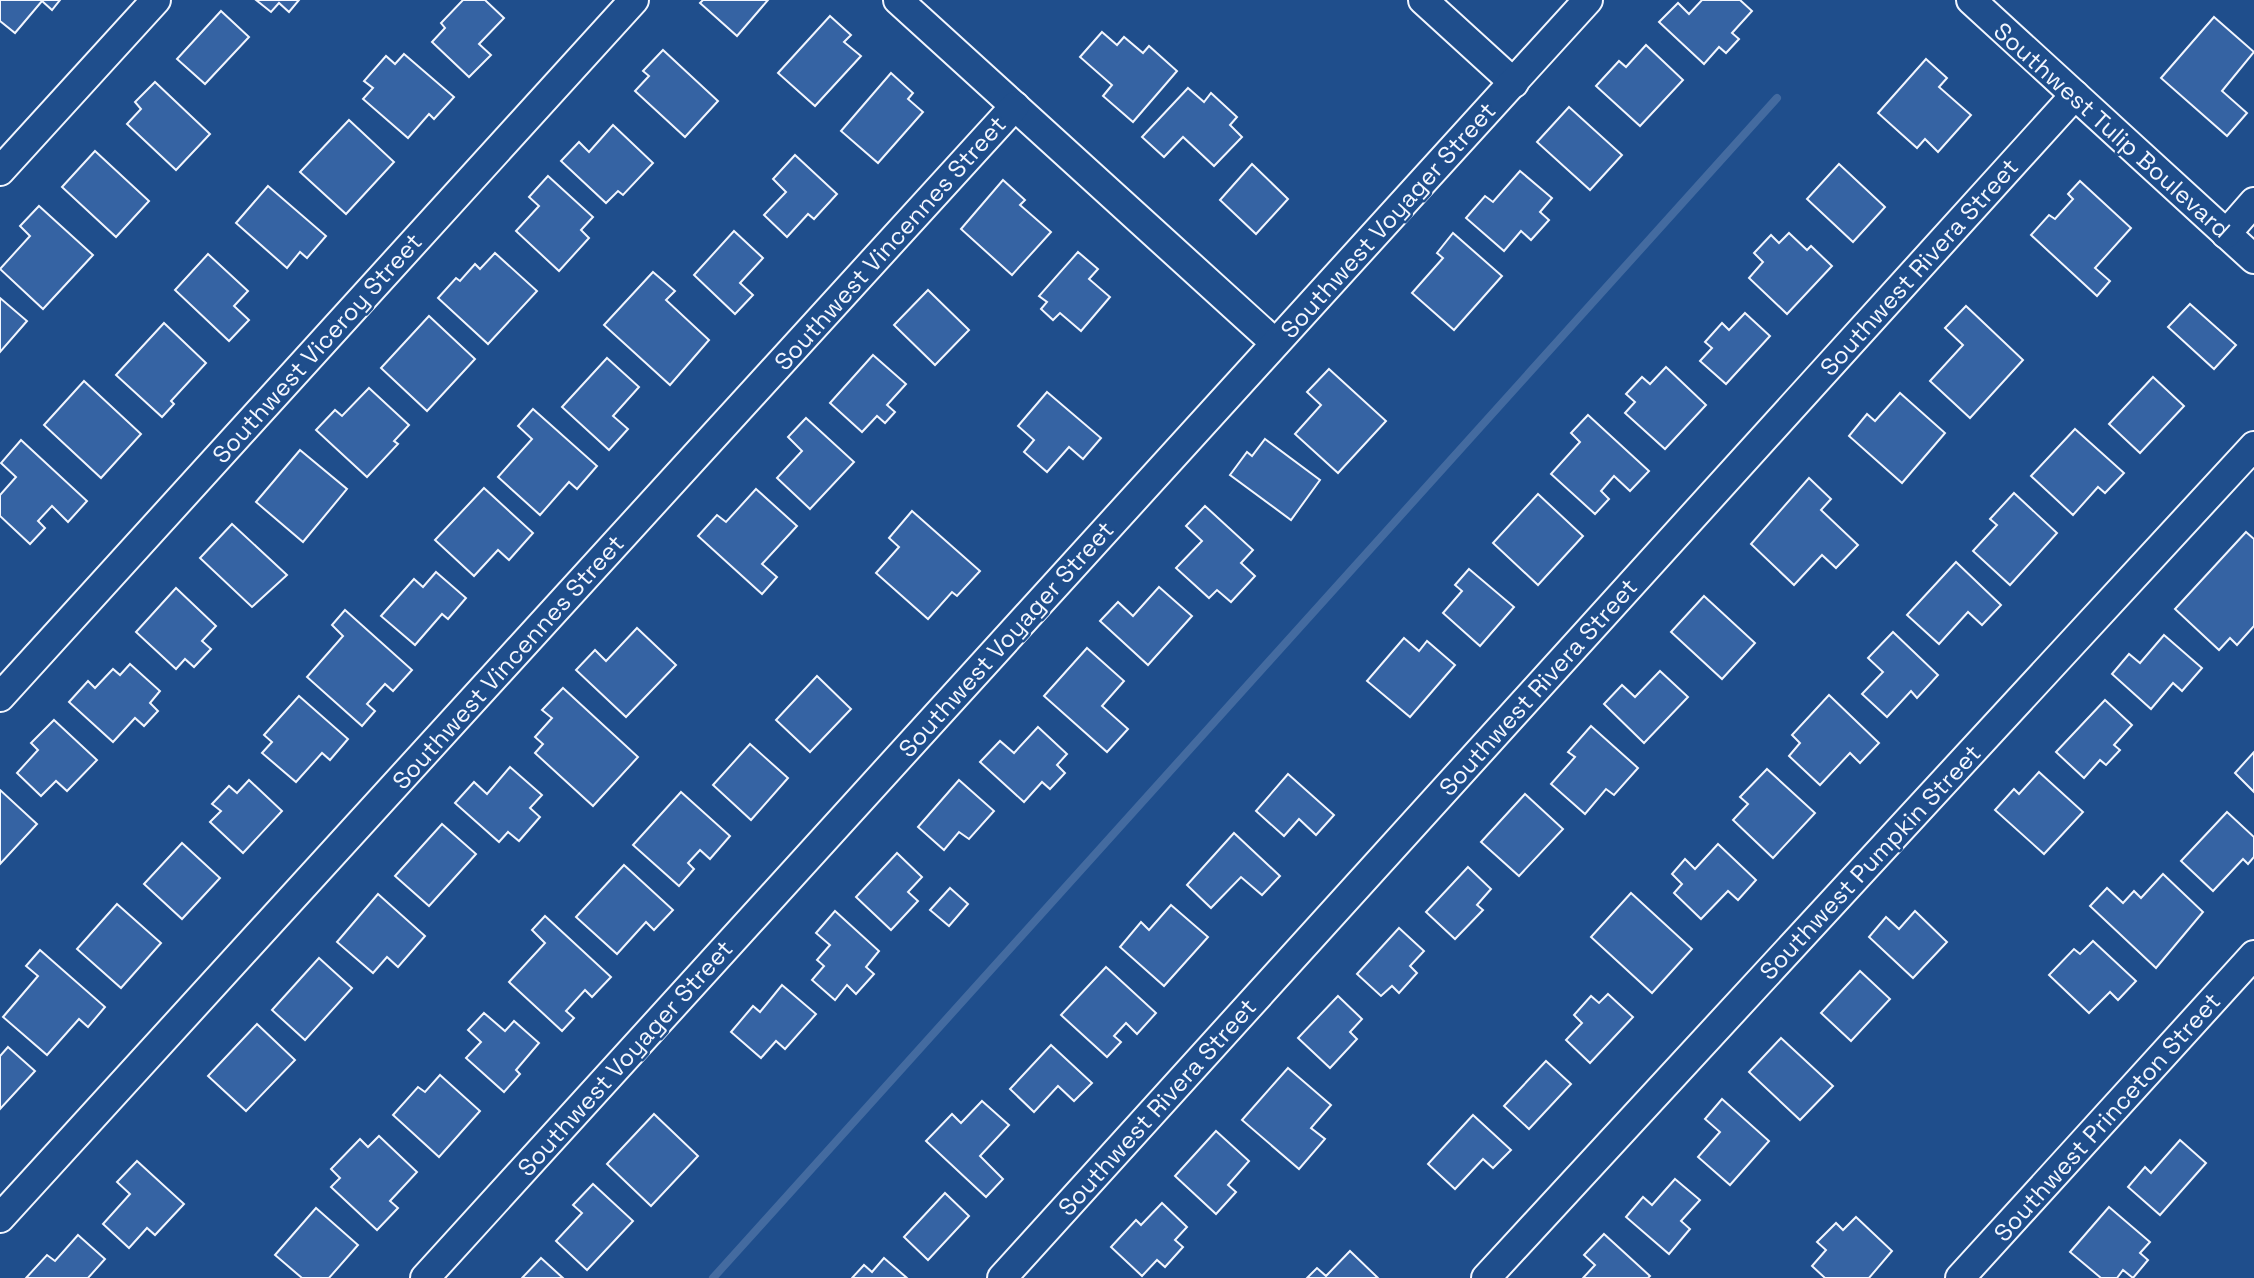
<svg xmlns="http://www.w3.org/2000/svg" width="2254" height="1278" viewBox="0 0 2254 1278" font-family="'Space Grotesk',sans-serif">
  <rect width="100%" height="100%" fill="#1f4e8c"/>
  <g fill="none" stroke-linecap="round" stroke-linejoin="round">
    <polyline stroke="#446ba0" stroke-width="8" points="713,1278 1777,98"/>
  </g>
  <g fill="#3563a3" stroke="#f2f6ff" stroke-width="2">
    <polygon points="0,0 60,0 52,10 42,1 15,33 0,21"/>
    <polygon points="256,0 299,0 289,12 279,3 271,12"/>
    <polygon points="463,0 485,0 504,18 479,44 491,55 469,77 432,42 445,28 441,23"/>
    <polygon points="703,0 768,0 737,36 700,3"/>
    <polygon points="1702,0 1740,0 1752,11 1732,33 1739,39 1726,53 1719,47 1704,64 1659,22 1678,3 1689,14"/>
    <polygon points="221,11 249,37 205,84 177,59"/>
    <polygon points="830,16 851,35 844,42 861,56 815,106 778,73"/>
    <polygon points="2214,17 2254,52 2222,91 2247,113 2227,136 2161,78"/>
    <polygon points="1102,32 1117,45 1124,37 1143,53 1149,46 1177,71 1133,122 1103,96 1112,85 1080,57"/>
    <polygon points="1646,45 1683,80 1640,126 1596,86 1619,61 1626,67"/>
    <polygon points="663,50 718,101 685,137 635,91 649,76 643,71"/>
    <polygon points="404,54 454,97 434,119 429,114 408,138 363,99 373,88 364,81 386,56 395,64"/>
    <polygon points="1926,59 1947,78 1939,87 1971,115 1938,152 1925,139 1917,148 1878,113"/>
    <polygon points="891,73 913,93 908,99 923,112 878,163 841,131"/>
    <polygon points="155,82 210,134 176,170 127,124 141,109 135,102"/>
    <polygon points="1188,88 1204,102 1211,93 1237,117 1230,125 1242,137 1214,166 1183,137 1164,157 1142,137"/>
    <polygon points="1569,107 1622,155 1590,190 1537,142"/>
    <polygon points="349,120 394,162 346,214 300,172"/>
    <polygon points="613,125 653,163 623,195 618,191 606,203 561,161 579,142 589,152"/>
    <polygon points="95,151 149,201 116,237 62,187"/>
    <polygon points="795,155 837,194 814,219 808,214 787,237 764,215 786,192 773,179"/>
    <polygon points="1252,164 1288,199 1256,234 1220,200"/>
    <polygon points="1839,164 1885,207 1853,242 1807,199"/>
    <polygon points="1520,171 1552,198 1540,212 1549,220 1531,240 1521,231 1504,251 1466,218 1485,196 1493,202"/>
    <polygon points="548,176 593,217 581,230 589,238 559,271 516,231 539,206 529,197"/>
    <polygon points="1003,180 1025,200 1020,205 1051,232 1012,275 961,229"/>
    <polygon points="2080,181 2131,228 2095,268 2110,281 2097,296 2031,235 2049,215 2055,219 2073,199 2068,194"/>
    <polygon points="268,186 326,236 307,258 300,252 287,268 236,223"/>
    <polygon points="39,206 93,255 43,309 0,269 30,236 20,226"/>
    <polygon points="734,231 763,258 740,283 753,295 735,314 694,275"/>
    <polygon points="1453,233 1502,276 1454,330 1412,293 1443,258 1437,253"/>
    <polygon points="1789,233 1807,250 1811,246 1832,266 1787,314 1749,278 1763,262 1754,253 1771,235 1779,243"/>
    <polygon points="1078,252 1098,269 1089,279 1110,297 1081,331 1060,313 1053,320 1041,309 1047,302 1039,296"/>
    <polygon points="495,253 537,291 488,344 438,298 456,278 460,281 475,264 480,269"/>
    <polygon points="208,254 248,291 234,306 249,320 229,341 175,290"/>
    <polygon points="653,272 675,291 666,300 709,340 670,385 604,325"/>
    <polygon points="928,290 969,330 935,365 894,325"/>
    <polygon points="0,298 27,321 0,352"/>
    <polygon points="2190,304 2236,345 2214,369 2168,327"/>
    <polygon points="1966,306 2023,360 1970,418 1930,381 1963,345 1945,328"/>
    <polygon points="1745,313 1770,336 1726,384 1700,361 1712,348 1705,342 1722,323 1729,330"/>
    <polygon points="429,316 475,359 427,411 381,368"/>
    <polygon points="164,323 206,363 171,401 174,404 162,417 116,375"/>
    <polygon points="873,355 906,384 887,405 895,412 885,423 877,416 862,432 830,403"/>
    <polygon points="607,358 639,387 613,416 628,429 609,450 562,407"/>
    <polygon points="1666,367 1706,405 1665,449 1625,413 1635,402 1626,394 1642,377 1650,384"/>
    <polygon points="1329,369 1386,421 1338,473 1295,434 1321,405 1307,392"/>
    <polygon points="2153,377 2184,406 2140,453 2109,424"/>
    <polygon points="84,381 141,434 101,478 44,425"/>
    <polygon points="369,388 409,425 394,441 398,444 367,477 316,430 335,410 342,416"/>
    <polygon points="1047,392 1101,438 1083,459 1069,447 1047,472 1024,452 1034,440 1018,426"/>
    <polygon points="1900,393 1945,433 1902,483 1849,436 1867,414 1875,421"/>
    <polygon points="533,409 597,466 577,489 569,482 540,515 498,477 532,439 518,426"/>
    <polygon points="1588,415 1649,471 1630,491 1614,476 1601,491 1609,499 1595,514 1551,474 1580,442 1571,433"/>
    <polygon points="806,418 854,462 810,509 777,478 802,451 788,437"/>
    <polygon points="2075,429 2124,473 2105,493 2098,487 2073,515 2031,476"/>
    <polygon points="1265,439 1320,480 1291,520 1230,475 1247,452 1252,456"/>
    <polygon points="21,440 87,501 68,522 52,506 38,521 45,528 30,544 0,516 0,495 16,477 1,463"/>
    <polygon points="300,450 347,489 303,542 256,502"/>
    <polygon points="1809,478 1831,499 1821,510 1858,545 1836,568 1822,555 1794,585 1751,544"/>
    <polygon points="484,488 533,533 509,560 498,550 474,576 435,540"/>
    <polygon points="756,489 797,526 762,564 777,577 762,594 698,536 717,515 726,522"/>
    <polygon points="2014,493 2057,533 2010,585 1973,551 1997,525 1990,519"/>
    <polygon points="1538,494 1583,536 1538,585 1493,543"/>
    <polygon points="1205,506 1253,550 1241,563 1255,576 1231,602 1217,590 1209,598 1176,568 1202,541 1186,526"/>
    <polygon points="912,511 980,571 957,596 952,592 928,619 876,573 899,547 889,538"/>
    <polygon points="232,524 287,575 252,607 200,558"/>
    <polygon points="2246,532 2254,539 2254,626 2237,645 2230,638 2219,650 2175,609"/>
    <polygon points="1956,562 2001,605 1982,625 1968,612 1939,644 1907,615"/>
    <polygon points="1469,569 1514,607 1480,646 1443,613 1462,591 1455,585"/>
    <polygon points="436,572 466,598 448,619 442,614 415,645 381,616 414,579 423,587"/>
    <polygon points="1159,587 1192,616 1148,665 1100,621 1118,602 1133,616"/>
    <polygon points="176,588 216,626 202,641 211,649 194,667 185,659 176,669 136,632"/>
    <polygon points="1704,596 1755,643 1722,679 1671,632"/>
    <polygon points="345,610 412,670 393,691 385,684 367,704 375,711 362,726 307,677 343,636 332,625"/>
    <polygon points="637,628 676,665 626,717 576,670 595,650 606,661"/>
    <polygon points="1893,632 1938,675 1917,698 1911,691 1887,717 1862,694 1883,672 1868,658"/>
    <polygon points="2164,635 2202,668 2182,691 2173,683 2151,709 2112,674 2129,654 2140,663"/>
    <polygon points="1404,638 1419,651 1427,641 1455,665 1410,717 1367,681"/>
    <polygon points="1087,648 1124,681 1102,706 1128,729 1107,752 1044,696"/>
    <polygon points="130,664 160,691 150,703 158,711 144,726 135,718 113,742 69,702 88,681 95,688 113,669 120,675"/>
    <polygon points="1660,671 1688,697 1644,743 1604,704 1622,685 1635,697"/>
    <polygon points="817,676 851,709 810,752 776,720"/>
    <polygon points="563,688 638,757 593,806 535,753 543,744 535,737 552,718 542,710"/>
    <polygon points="1829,695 1879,743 1860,763 1850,753 1820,785 1789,756 1800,743 1792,735"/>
    <polygon points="299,696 348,739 330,760 322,753 296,782 262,753 272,742 264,735"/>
    <polygon points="2105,700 2132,725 2114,745 2120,750 2106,765 2100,760 2084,778 2056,752"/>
    <polygon points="54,720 97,760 67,791 56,781 41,796 17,773 38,750 31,743"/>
    <polygon points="1591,726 1638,768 1614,795 1606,789 1585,814 1551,784 1575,757 1568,752"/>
    <polygon points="1038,727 1067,754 1057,765 1065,773 1050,789 1042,782 1024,802 980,762 1000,741 1014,753"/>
    <polygon points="750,744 788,778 751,820 713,785"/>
    <polygon points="2254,752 2254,792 2235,773"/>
    <polygon points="510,767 542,795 530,808 540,817 519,841 508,832 499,842 455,803 474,782 487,794"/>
    <polygon points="1767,769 1815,813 1773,858 1733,820 1748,804 1740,797"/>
    <polygon points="2039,772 2083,812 2044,854 1995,810 2014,789 2019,794"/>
    <polygon points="1288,774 1334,815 1316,835 1299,819 1284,836 1256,811"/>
    <polygon points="249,780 282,811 243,853 210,822 221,811 212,804 229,786 237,793"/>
    <polygon points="959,780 994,811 969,839 959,832 944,850 918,827"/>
    <polygon points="0,790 37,824 0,864"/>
    <polygon points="681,792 730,836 710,859 700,850 688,863 694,869 679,886 633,845"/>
    <polygon points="1525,794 1563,829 1519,876 1481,842"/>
    <polygon points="2227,812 2254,837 2254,857 2248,864 2243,859 2213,891 2181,861"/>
    <polygon points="442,824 476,854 429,906 395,876"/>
    <polygon points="1234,833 1280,876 1262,895 1241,877 1211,908 1187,885"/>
    <polygon points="182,843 220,878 182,919 144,884"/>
    <polygon points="1718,844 1756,880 1738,900 1728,891 1701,919 1674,893 1682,884 1672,874 1685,859 1695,869"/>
    <polygon points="897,853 922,877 908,892 918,901 891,930 856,897"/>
    <polygon points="624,865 673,910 654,930 646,922 617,954 576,917"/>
    <polygon points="1468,867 1491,889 1477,905 1483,910 1455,939 1426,912"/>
    <polygon points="2163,874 2203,912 2156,968 2090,906 2107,888 2123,903 2134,891 2141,898"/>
    <polygon points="950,888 968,904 949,926 930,910"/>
    <polygon points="1631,893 1692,949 1652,993 1591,937"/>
    <polygon points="378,894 425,936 398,967 387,957 373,973 337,942"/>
    <polygon points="117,904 161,943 121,988 77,949"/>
    <polygon points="1171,905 1208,937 1164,986 1120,947 1141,922 1149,930"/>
    <polygon points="835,911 879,951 866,967 874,974 856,994 847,985 835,1000 812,980 824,966 817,960 830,945 816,933"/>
    <polygon points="1915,911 1947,942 1913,978 1869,937 1886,917 1899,929"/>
    <polygon points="545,916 611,977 592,997 585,990 566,1011 574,1018 562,1031 509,982 545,943 532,930"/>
    <polygon points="1399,928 1424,951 1410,966 1417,973 1399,993 1392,986 1381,996 1357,974"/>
    <polygon points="2093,941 2136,981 2118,1000 2110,992 2089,1013 2049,975 2074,949 2080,954"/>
    <polygon points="40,950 105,1007 88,1027 79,1019 47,1055 3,1017 38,976 26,966"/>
    <polygon points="319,958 352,988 305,1040 272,1010"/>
    <polygon points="1106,967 1156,1013 1137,1034 1126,1023 1114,1036 1121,1042 1107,1057 1061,1015"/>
    <polygon points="1860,971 1890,999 1851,1041 1821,1013"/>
    <polygon points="782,985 816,1014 785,1049 776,1041 761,1058 731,1032 753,1006 760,1012"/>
    <polygon points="1608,994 1633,1017 1590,1063 1566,1040 1582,1023 1574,1015 1591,996 1599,1003"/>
    <polygon points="1338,996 1362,1019 1350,1032 1357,1039 1330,1068 1298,1038"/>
    <polygon points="484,1013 505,1031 514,1021 539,1043 516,1070 520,1074 504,1092 466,1058 481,1042 468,1030"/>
    <polygon points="257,1024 295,1060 246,1111 208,1076"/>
    <polygon points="1781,1038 1833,1086 1800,1120 1749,1072"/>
    <polygon points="1051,1045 1092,1083 1074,1101 1058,1086 1034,1112 1010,1089"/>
    <polygon points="8,1047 35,1071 0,1109 0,1056"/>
    <polygon points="1546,1061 1571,1084 1529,1129 1504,1106"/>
    <polygon points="1288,1068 1331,1105 1311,1128 1325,1139 1299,1169 1242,1120"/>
    <polygon points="440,1075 480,1111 439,1157 393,1115 418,1087 425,1092"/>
    <polygon points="1722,1099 1769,1141 1730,1185 1698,1157 1720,1132 1705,1119"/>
    <polygon points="982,1101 1009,1125 980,1156 1003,1179 986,1197 926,1141 952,1114 961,1123"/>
    <polygon points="654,1114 698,1156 651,1206 607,1164"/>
    <polygon points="1473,1115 1511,1150 1493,1168 1483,1159 1455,1189 1428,1164"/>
    <polygon points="1216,1131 1249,1161 1228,1185 1236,1192 1216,1214 1175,1176"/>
    <polygon points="379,1136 417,1172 390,1201 398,1208 377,1230 331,1187 340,1178 331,1169 360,1139 368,1147"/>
    <polygon points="2180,1140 2206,1163 2160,1215 2128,1187 2145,1167 2151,1173"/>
    <polygon points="137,1161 184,1204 155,1235 147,1228 129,1248 103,1224 130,1194 117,1182"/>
    <polygon points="1675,1179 1700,1200 1681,1221 1690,1229 1669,1254 1626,1217 1643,1197 1652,1205"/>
    <polygon points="593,1184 633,1221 587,1270 556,1241 582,1213 573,1205"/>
    <polygon points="945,1193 969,1216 928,1260 904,1237"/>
    <polygon points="1162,1203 1187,1227 1175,1240 1183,1247 1165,1267 1157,1260 1142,1276 1111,1247 1136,1220 1141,1225"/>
    <polygon points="2109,1207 2150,1242 2140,1253 2148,1260 2133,1278 2123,1270 2117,1278 2101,1278 2070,1252"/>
    <polygon points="316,1208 358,1245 329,1278 302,1278 275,1255"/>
    <polygon points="1856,1217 1892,1251 1869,1278 1825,1278 1812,1266 1826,1250 1817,1242 1836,1223 1843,1230"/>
    <polygon points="1604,1234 1650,1276 1648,1278 1583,1278 1595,1265 1584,1255"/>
    <polygon points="78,1235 105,1259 88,1278 26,1278 47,1255 55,1261"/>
    <polygon points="1350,1251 1378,1278 1307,1278 1317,1268 1326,1276"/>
    <polygon points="541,1258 563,1278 522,1278"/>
    <polygon points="884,1258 907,1278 852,1278 864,1265 872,1272"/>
  </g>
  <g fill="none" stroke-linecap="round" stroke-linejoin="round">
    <defs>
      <g id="minor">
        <polyline points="898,0 1275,343"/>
        <polyline points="1423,0 1514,83"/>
        <polyline points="1971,0 2254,259"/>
        <polyline points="0,171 156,0"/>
        <polyline points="2226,234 2254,202"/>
        <polyline points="0,697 634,0"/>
        <polyline points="0,1218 1015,106"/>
        <polyline points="425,1278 1588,0"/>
        <polyline points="1002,1278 2075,95"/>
        <polyline points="1486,1278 2254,446"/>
        <polyline points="1960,1278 2254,955"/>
      </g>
    </defs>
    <use href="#minor" stroke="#f2f6ff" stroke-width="32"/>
    <use href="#minor" stroke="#1f4e8c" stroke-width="28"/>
  </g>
  <g text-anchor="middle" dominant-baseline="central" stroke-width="5" stroke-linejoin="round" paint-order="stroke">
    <g font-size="24" fill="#f2f6ff" stroke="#1f4e8c">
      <text transform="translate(2112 130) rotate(42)">Southwest Tulip Boulevard</text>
      <text transform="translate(1388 220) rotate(-48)">Southwest Voyager Street</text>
      <text transform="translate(890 243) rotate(-48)">Southwest Vincennes Street</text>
      <text transform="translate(1919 267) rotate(-48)">Southwest Rivera Street</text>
      <text transform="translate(317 348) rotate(-48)">Southwest Viceroy Street</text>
      <text transform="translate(1006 639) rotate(-48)">Southwest Voyager Street</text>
      <text transform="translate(508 662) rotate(-48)">Southwest Vincennes Street</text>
      <text transform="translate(1538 687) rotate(-48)">Southwest Rivera Street</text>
      <text transform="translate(1870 862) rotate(-47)">Southwest Pumpkin Street</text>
      <text transform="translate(625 1058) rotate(-48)">Southwest Voyager Street</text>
      <text transform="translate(1157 1107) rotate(-48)">Southwest Rivera Street</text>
      <text transform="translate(2107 1117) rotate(-48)">Southwest Princeton Street</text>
    </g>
  </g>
</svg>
